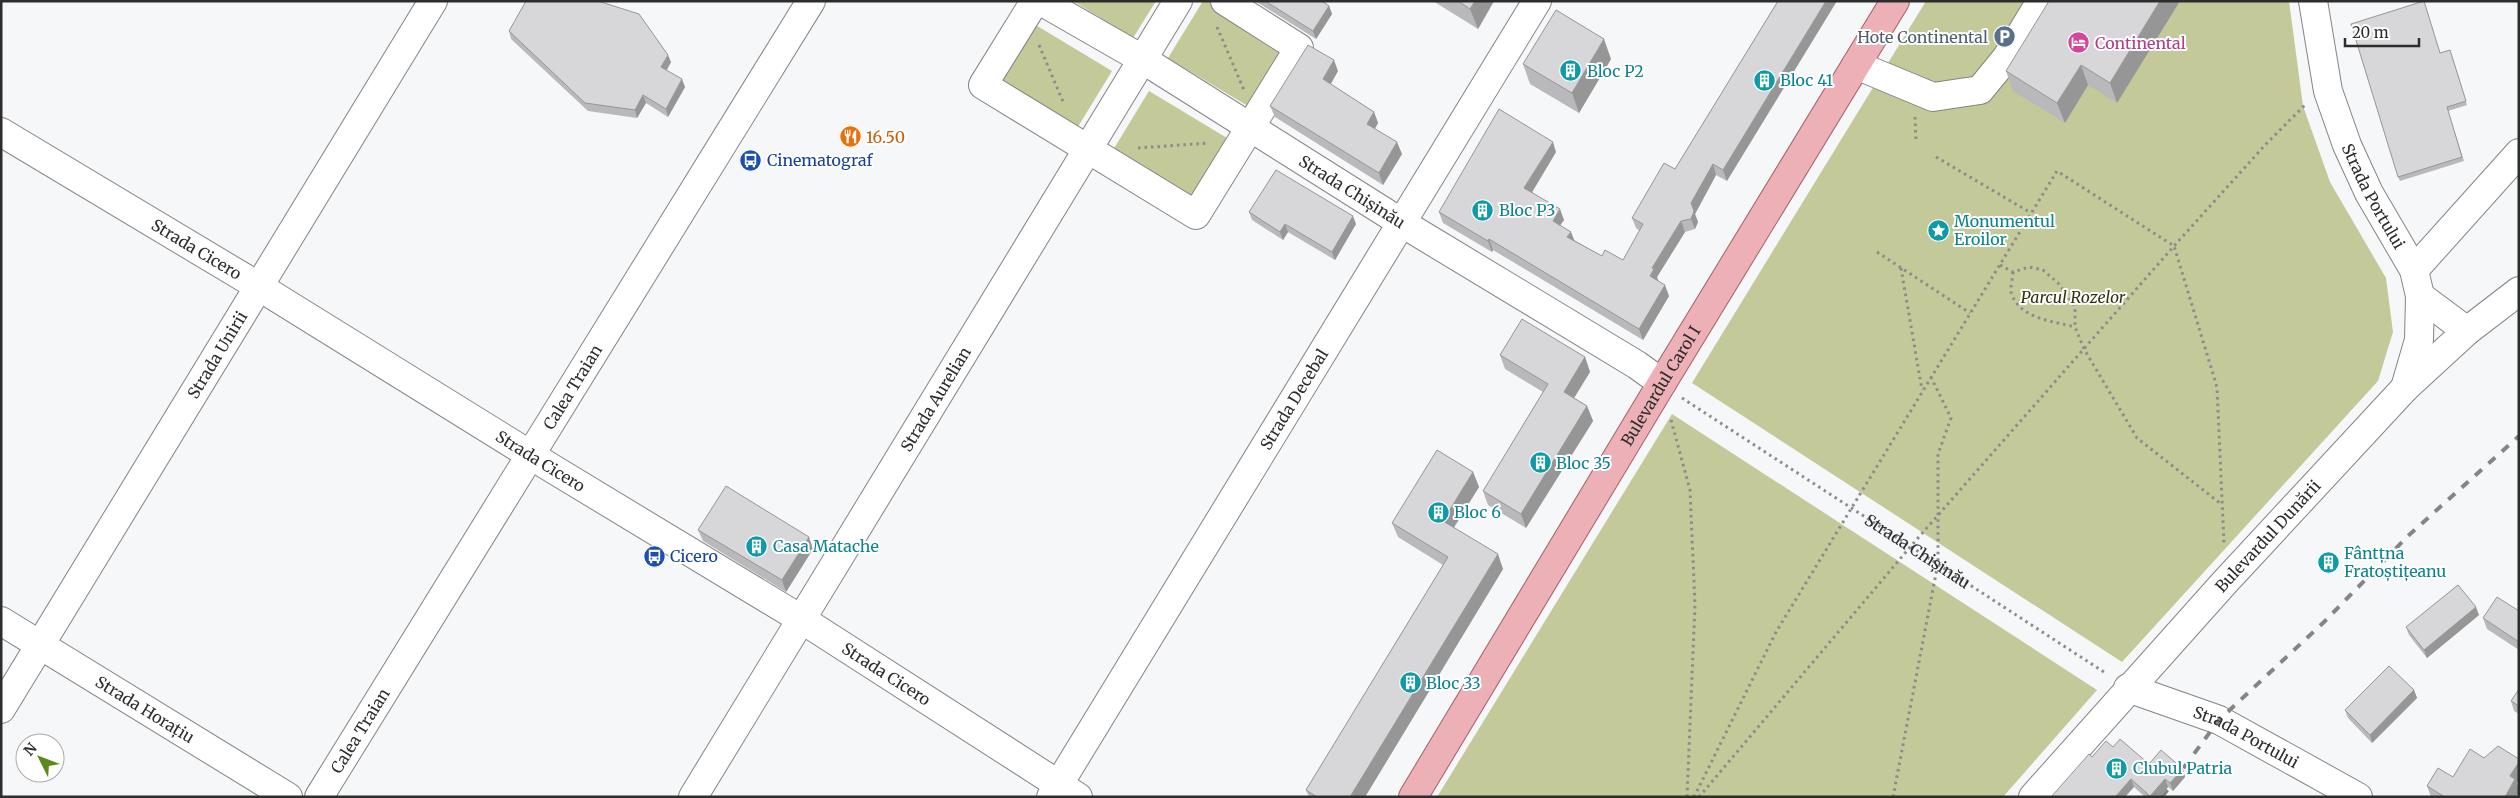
<svg xmlns="http://www.w3.org/2000/svg" width="2520" height="798" viewBox="0 0 2520 798" font-family="Merriweather,serif">
  <rect width="100%" height="100%" fill="#f6f7f9"/>
  <g fill="#c4c999">
    <polygon points="1073,1 1156,1 1133,38"/>
    <polygon points="1203,1 1209,1 1287,49 1251,108 1168,58"/>
    <polygon points="1926,1 2289,1 2303,106 2330,182 2386,278 2393,332 2378,381 2122,662 1692,383"/>
    <polygon points="1029,21 1112,71 1076,130 992,80"/>
    <polygon points="1149,91 1232,141 1196,201 1113,150"/>
    <polygon points="1672,414 2097,690 2003,797 1437,797"/>
  </g>
  <g fill="none" stroke-linecap="round" stroke-linejoin="round">
    <defs>
      <g id="minor">
        <polyline points="1035,1 983,85 1196,215 1299,48 1225,1"/>
        <path id="s2" d="M1041,1l101,58 260,164 235,142 25,18"/>
        <path id="s3" d="M2313,1l15,90 19,54 22,48 45,77 6,26 -1,44 -14,48"/>
        <polyline points="1856,65 1933,97 1980,90 2007,57 2041,1"/>
        <path id="s4" d="M1,132l257,154 295,183 248,150 277,178"/>
        <polyline points="2414,270 2519,153"/>
        <polyline points="2420,296 2467,331"/>
        <path id="s5" d="M1,621l287,176"/>
        <path id="s6" d="M2128,688l91,32 139,77"/>
        <path id="s7" d="M1,709l432,-708"/>
        <path id="s8" d="M319,797l492,-796"/>
        <path id="s9" d="M693,797l485,-796"/>
        <path id="s10" d="M1051,797l486,-796"/>
        <path id="s11" d="M2033,797l192,-215 180,-194 62,-57 52,-40"/>
      </g>
      <g id="major">
        <path id="s12" d="M1413,797l249,-414 233,-382"/>
      </g>
    </defs>
    <use href="#minor" stroke="#848486" stroke-width="30"/>
    <use href="#major" stroke="#a26066" stroke-width="30"/>
    <g stroke="#8b8c8d" stroke-width="3" stroke-dasharray="2.5 4" stroke-linecap="butt">
      <polyline points="1217,27 1244,90"/>
      <polyline points="1039,45 1064,104"/>
      <polyline points="1915,117 1916,141"/>
      <polyline points="1138,148 1209,143"/>
      <polyline points="1936,157 2031,213"/>
      <polyline points="1877,252 1970,313"/>
      <polyline points="2000,265 2013,272 2029,267 2043,270 2058,283 2075,306 2075,327 2084,349 2137,438 2221,504"/>
      <polyline points="1901,268 1922,390"/>
      <path d="M2013,272c0,6 -3,15 -2,20 8,27 42,29 64,35"/>
      <path id="s1" d="M1682,398l425,276"/>
      <polyline points="1671,420 1690,490 1695,605 1687,797"/>
      <polyline points="1694,797 1776,632 2057,171 2174,246 2217,387 2224,544"/>
      <polyline points="1699,797 1911,546 2174,246 2266,144 2306,104"/>
      <polyline points="1893,797 1938,563 1938,454 1951,418 1931,377"/>
    </g>
    <use href="#minor" stroke="#fff" stroke-width="28"/>
    <use href="#major" stroke="#edb0b6" stroke-width="28"/>
    <polyline stroke="#848586" stroke-width="4" stroke-dasharray="9 9" stroke-linecap="butt" points="2162,797 2219,720 2324,622 2409,535 2519,436"/>
  </g>
  <g fill="#b9b8ba">
    <polygon points="1255,1 1322,1 1329,6 1332,14 1316,39"/>
    <polygon points="1433,1 1494,1 1478,29"/>
    <polygon points="1778,1 1727,181 1716,175 1695,214 1698,222 1695,229 1685,232 1657,277 1658,281 1669,296 1643,340 1493,250 1492,252 1443,223 1439,212 1556,152 1532,192 1564,220 1560,225 1574,240 1602,256 1623,260 1640,231 1636,228 1632,218 1675,169"/>
    <polygon points="2180,1 2117,103 2088,85 2065,123 2013,91 2006,71"/>
    <polygon points="509,31 671,62 667,70 685,87 668,117 646,103 637,118 588,111 511,39"/>
    <polygon points="2450,50 2467,105 2448,111 2464,161 2400,181 2398,177 2440,53"/>
    <polygon points="1611,59 1579,113 1530,84 1523,64"/>
    <polygon points="1338,71 1330,84 1374,112 1378,123 1375,129 1402,154 1383,185 1275,117 1270,106"/>
    <polygon points="1249,212 1356,224 1335,260 1288,232 1283,240 1252,220"/>
    <polygon points="1500,355 1585,357 1590,372 1574,398 1587,406 1593,421 1526,528 1488,505 1483,491 1543,392 1505,369"/>
    <polygon points="1473,472 1479,487 1454,528 1503,569 1365,797 1309,797 1306,790 1443,565 1398,537 1392,523"/>
    <polygon points="698,530 813,549 786,592 703,541"/>
    <polygon points="2519,611 2519,650 2487,629 2483,618"/>
    <polygon points="2479,615 2427,658 2409,635 2406,627"/>
    <polygon points="2519,689 2519,714 2514,711 2511,701"/>
    <polygon points="2414,690 2417,698 2372,743 2348,718 2345,710"/>
    <polygon points="2113,747 2149,764 2183,769 2185,777 2173,791 2168,787 2160,797 2145,797 2134,787 2092,757"/>
    <polygon points="2484,758 2519,759 2519,780 2517,783 2519,792 2516,797 2431,797 2427,786 2453,777"/>
  </g>
  <g fill="#969697">
    <polygon points="1475,1 1494,1 1478,29 1470,9"/>
    <polygon points="1826,1 1837,1 1727,181 1723,170"/>
    <polygon points="2160,1 2180,1 2117,103 2110,83"/>
    <polygon points="1329,6 1332,14 1316,39 1313,31"/>
    <polygon points="1604,39 1611,59 1579,113 1572,93"/>
    <polygon points="668,55 671,62 664,74 661,67"/>
    <polygon points="1334,60 1338,71 1327,91 1323,79"/>
    <polygon points="2081,65 2088,85 2065,123 2057,103"/>
    <polygon points="682,79 685,87 668,117 666,109"/>
    <polygon points="643,95 646,103 637,118 635,110"/>
    <polygon points="1374,112 1378,123 1371,135 1367,124"/>
    <polygon points="1397,142 1402,154 1383,185 1379,173"/>
    <polygon points="1553,142 1556,152 1528,199 1524,188"/>
    <polygon points="1713,164 1716,175 1695,214 1698,222 1695,229 1691,219 1691,203"/>
    <polygon points="1560,209 1564,220 1556,231 1553,221"/>
    <polygon points="1353,216 1356,224 1335,260 1332,252"/>
    <polygon points="1681,221 1685,232 1657,277 1658,280 1654,287 1650,276 1652,268"/>
    <polygon points="1285,224 1288,232 1283,240 1280,232"/>
    <polygon points="1571,232 1575,242 1567,237"/>
    <polygon points="1489,239 1493,250 1492,252 1488,241"/>
    <polygon points="1665,285 1669,296 1643,340 1639,329"/>
    <polygon points="1585,357 1590,372 1569,406 1564,392"/>
    <polygon points="1587,406 1593,421 1526,528 1521,514"/>
    <polygon points="1473,472 1479,487 1448,536 1443,521"/>
    <polygon points="809,537 813,549 786,592 782,580"/>
    <polygon points="1498,554 1503,569 1365,797 1350,797"/>
    <polygon points="2476,607 2479,615 2427,658 2424,650"/>
    <polygon points="2414,690 2417,698 2372,743 2370,735"/>
    <polygon points="2519,762 2519,780 2517,783 2519,789 2519,792 2516,797 2505,797 2510,776"/>
    <polygon points="2183,769 2185,777 2173,791 2170,783"/>
    <polygon points="2131,779 2134,787 2125,797 2115,797"/>
    <polygon points="2165,779 2168,787 2160,797 2150,797"/>
  </g>
  <g fill="#d7d6d8" stroke="#969697">
    <polygon points="526,1 598,1 639,14 668,55 661,67 682,79 666,109 643,95 635,110 585,103 509,31"/>
    <polygon points="1265,1 1322,1 1329,6 1313,31"/>
    <polygon points="1458,1 1475,1 1470,9"/>
    <polygon points="1778,1 1826,1 1723,170 1713,164 1691,203 1694,211 1691,219 1681,221 1652,268 1654,269 1650,276 1665,285 1639,329 1489,239 1488,241 1439,212 1499,109 1553,142 1524,188 1560,209 1553,221 1571,232 1567,237 1602,256 1605,250 1623,260 1643,224 1632,218 1664,163 1675,169"/>
    <polygon points="2049,1 2160,1 2110,83 2081,65 2057,103 2006,71"/>
    <polygon points="2424,1 2440,53 2450,50 2466,101 2447,107 2462,157 2398,177 2351,24"/>
    <polygon points="1556,10 1604,39 1572,93 1523,64"/>
    <polygon points="1308,45 1334,60 1323,79 1374,112 1367,124 1397,142 1379,173 1270,106"/>
    <polygon points="1276,170 1353,216 1332,252 1285,224 1280,232 1249,212"/>
    <polygon points="1522,319 1585,357 1564,392 1587,406 1521,514 1483,491 1548,384 1500,355"/>
    <polygon points="1437,450 1473,472 1443,521 1498,554 1350,797 1317,797 1306,790 1448,557 1392,523"/>
    <polygon points="726,486 809,537 782,580 698,530"/>
    <polygon points="2458,585 2476,607 2424,650 2406,627"/>
    <polygon points="2497,597 2519,611 2519,642 2483,618"/>
    <polygon points="2389,666 2414,690 2370,735 2345,710"/>
    <polygon points="2519,689 2519,706 2511,701"/>
    <polygon points="2120,739 2149,764 2161,750 2183,769 2170,783 2165,779 2150,796 2131,779 2115,797 2051,797 2089,754 2092,757 2106,741 2113,747"/>
    <polygon points="2498,746 2519,759 2519,762 2510,776 2515,779 2505,797 2445,797 2427,786 2438,768 2453,777 2470,749 2484,758"/>
  </g>
  <defs>
    <symbol id="parking-disc" viewBox="-11 -11 22 22"><circle r="9.5" fill="#5c6f8a" stroke="#fff"/><path d="M-3.5-5.5H1a3.5 3.5 0 0 1 0 7H-1V5.5H-3.5ZM-1-3.4V-.6H.8a1.4 1.4 0 0 0 0-2.8Z" fill="#fff"/></symbol>
    <symbol id="hotel-disc" viewBox="-11 -11 22 22"><circle r="9.5" fill="#d1479c" stroke="#fff"/><path d="M-6-4.5h1.5V1H6V5H4.5V3h-9V5H-6ZM-4 0a1.8 1.8 0 1 1 3.6 0ZM.5 0V-2.5h3Q6-2.5 6 0Z" fill="#fff"/></symbol>
    <symbol id="building-disc" viewBox="-11 -11 22 22"><circle r="9.5" fill="#0f9aa8" stroke="#fff"/><path d="M-4-6H4V6H1V3H-1V6H-4ZM-2.5-4.3h1.7v1.8h-1.7ZM.8-4.3h1.7v1.8H.8ZM-2.5-1h1.7V.8h-1.7ZM.8-1h1.7V.8H.8Z" fill="#fff"/></symbol>
    <symbol id="restaurant-disc" viewBox="-11 -11 22 22"><circle r="9.5" fill="#e8710a" stroke="#fff"/><path d="M-5-6h1v4h1v-4h1v4h1v-4h1v5L-1.5 .5V6h-2V.5L-5-1ZM5-6V6H3V1.5H1.5Q1.5-4 5-6Z" fill="#fff"/></symbol>
    <symbol id="bus-disc" viewBox="-11 -11 22 22"><circle r="9.5" fill="#1a4fb4" stroke="#fff"/><path d="M-5-6H5V4H4V6H2V4H-2V6H-4V4H-5ZM-3.5-4V0h7V-4ZM-3.5 1.2v1.5H-2V1.2ZM2 1.2v1.5H3.5V1.2Z" fill="#fff"/></symbol>
    <symbol id="sight-disc" viewBox="-11 -11 22 22"><circle r="9.5" fill="#0f9aa8" stroke="#fff"/><path d="M0-6L1.8-2.2L6-1.7L2.9 1.2L3.7 5.4L0 3.3L-3.7 5.4L-2.9 1.2L-6-1.7L-1.8-2.2Z" fill="#fff"/></symbol>
  </defs>
  <g fill-rule="evenodd">
    <use href="#parking-disc" x="1992" y="24" width="25" height="25"/>
    <use href="#hotel-disc" x="2066" y="30" width="25" height="25"/>
    <use href="#building-disc" x="1558" y="58" width="25" height="25"/>
    <use href="#building-disc" x="1752" y="68" width="25" height="25"/>
    <use href="#restaurant-disc" x="838" y="124" width="25" height="25"/>
    <use href="#bus-disc" x="738" y="148" width="25" height="25"/>
    <use href="#building-disc" x="1470" y="198" width="25" height="25"/>
    <use href="#sight-disc" x="1926" y="218" width="25" height="25"/>
    <use href="#building-disc" x="1528" y="450" width="25" height="25"/>
    <use href="#building-disc" x="1426" y="500" width="25" height="25"/>
    <use href="#building-disc" x="744" y="534" width="25" height="25"/>
    <use href="#bus-disc" x="642" y="544" width="25" height="25"/>
    <use href="#building-disc" x="2316" y="550" width="25" height="25"/>
    <use href="#building-disc" x="1398" y="670" width="25" height="25"/>
    <use href="#building-disc" x="2104" y="756" width="25" height="25"/>
  </g>
  <g text-anchor="middle" dominant-baseline="central" stroke-width="4" stroke-linejoin="round" paint-order="stroke">
    <g font-size="16" fill="#4e5e75" stroke="#fff" text-anchor="end">
      <text x="1988" y="37">Hote Continental</text>
    </g>
    <g font-size="16" fill="#b23c85" stroke="#fff" text-anchor="start">
      <text x="2095" y="43">Continental</text>
    </g>
    <g font-size="16" fill="#0d838f" stroke="#fff" text-anchor="start">
      <text x="1587" y="71">Bloc P2</text>
      <text x="1780" y="80">Bloc 41</text>
      <text x="1499" y="210">Bloc P3</text>
      <text x="1954" y="221">Monumentul<tspan x="1954" dy="18">Eroilor</tspan></text>
      <text x="1556" y="463">Bloc 35</text>
      <text x="1454" y="512">Bloc 6</text>
      <text x="773" y="546">Casa Matache</text>
      <text x="2344" y="553">Fântțna<tspan x="2344" dy="18">Fratoștițeanu</tspan></text>
      <text x="1426" y="683">Bloc 33</text>
      <text x="2133" y="768">Clubul Patria</text>
    </g>
    <g font-size="16" fill="#c56008" stroke="#fff" text-anchor="start">
      <text x="866" y="137">16.50</text>
    </g>
    <g font-size="16" fill="#164399" stroke="#fff" text-anchor="start">
      <text x="767" y="160">Cinematograf</text>
      <text x="670" y="556">Cicero</text>
    </g>
    <g font-size="16" fill="#2c2d2d" stroke="#fff">
      <text stroke="none"><textPath href="#s2" startOffset="365">Strada Chișinău</textPath></text>
      <text stroke="none"><textPath href="#s3" startOffset="206">Strada Portului</textPath></text>
      <text stroke="none"><textPath href="#s4" startOffset="228">Strada Cicero</textPath></text>
      <text stroke="none"><textPath href="#s7" startOffset="415">Strada Unirii</textPath></text>
      <text stroke="none"><textPath href="#s12" startOffset="480">Bulevardul Carol I</textPath></text>
      <text stroke="none"><textPath href="#s8" startOffset="482">Calea Traian</textPath></text>
      <text stroke="none"><textPath href="#s9" startOffset="466">Strada Aurelian</textPath></text>
      <text stroke="none"><textPath href="#s10" startOffset="466">Strada Decebal</textPath></text>
      <text stroke="none"><textPath href="#s4" startOffset="632">Strada Cicero</textPath></text>
      <text stroke="none"><textPath href="#s11" startOffset="351">Bulevardul Dunării</textPath></text>
      <text stroke="none"><textPath href="#s1" startOffset="281">Strada Chișinău</textPath></text>
      <text stroke="none"><textPath href="#s4" startOffset="1038">Strada Cicero</textPath></text>
      <text stroke="none"><textPath href="#s5" startOffset="169">Strada Horațiu</textPath></text>
      <text stroke="none"><textPath href="#s8" startOffset="78">Calea Traian</textPath></text>
      <text stroke="none"><textPath href="#s6" startOffset="128">Strada Portului</textPath></text>
    </g>
    <g font-size="16" font-style="italic" fill="#30320e" stroke="#fff">
      <text x="2073" y="297">Parcul Rozelor</text>
    </g>
  </g>
  <rect width="2520" height="798" fill="none" stroke="#2c2d2d" stroke-width="5"/>
  <g transform="translate(40 758) rotate(312)"><circle r="24" fill="#ffffff" stroke="#ababab"/>
  <path d="M0-4L9 19L0 12L-9 19Z" fill="#5b8a1c"/>
  <text y="-8" font-size="14" font-weight="bold" text-anchor="middle" fill="#2c2d2d">N</text>
  </g>
  <path d="M2345 38v8h74v-8" fill="none" stroke="#2c2d2d" stroke-width="2.5"/>
  <text x="2352" y="38" font-size="15" fill="#2c2d2d" stroke="#ffffff" stroke-width="4" paint-order="stroke">20 m</text>
</svg>
